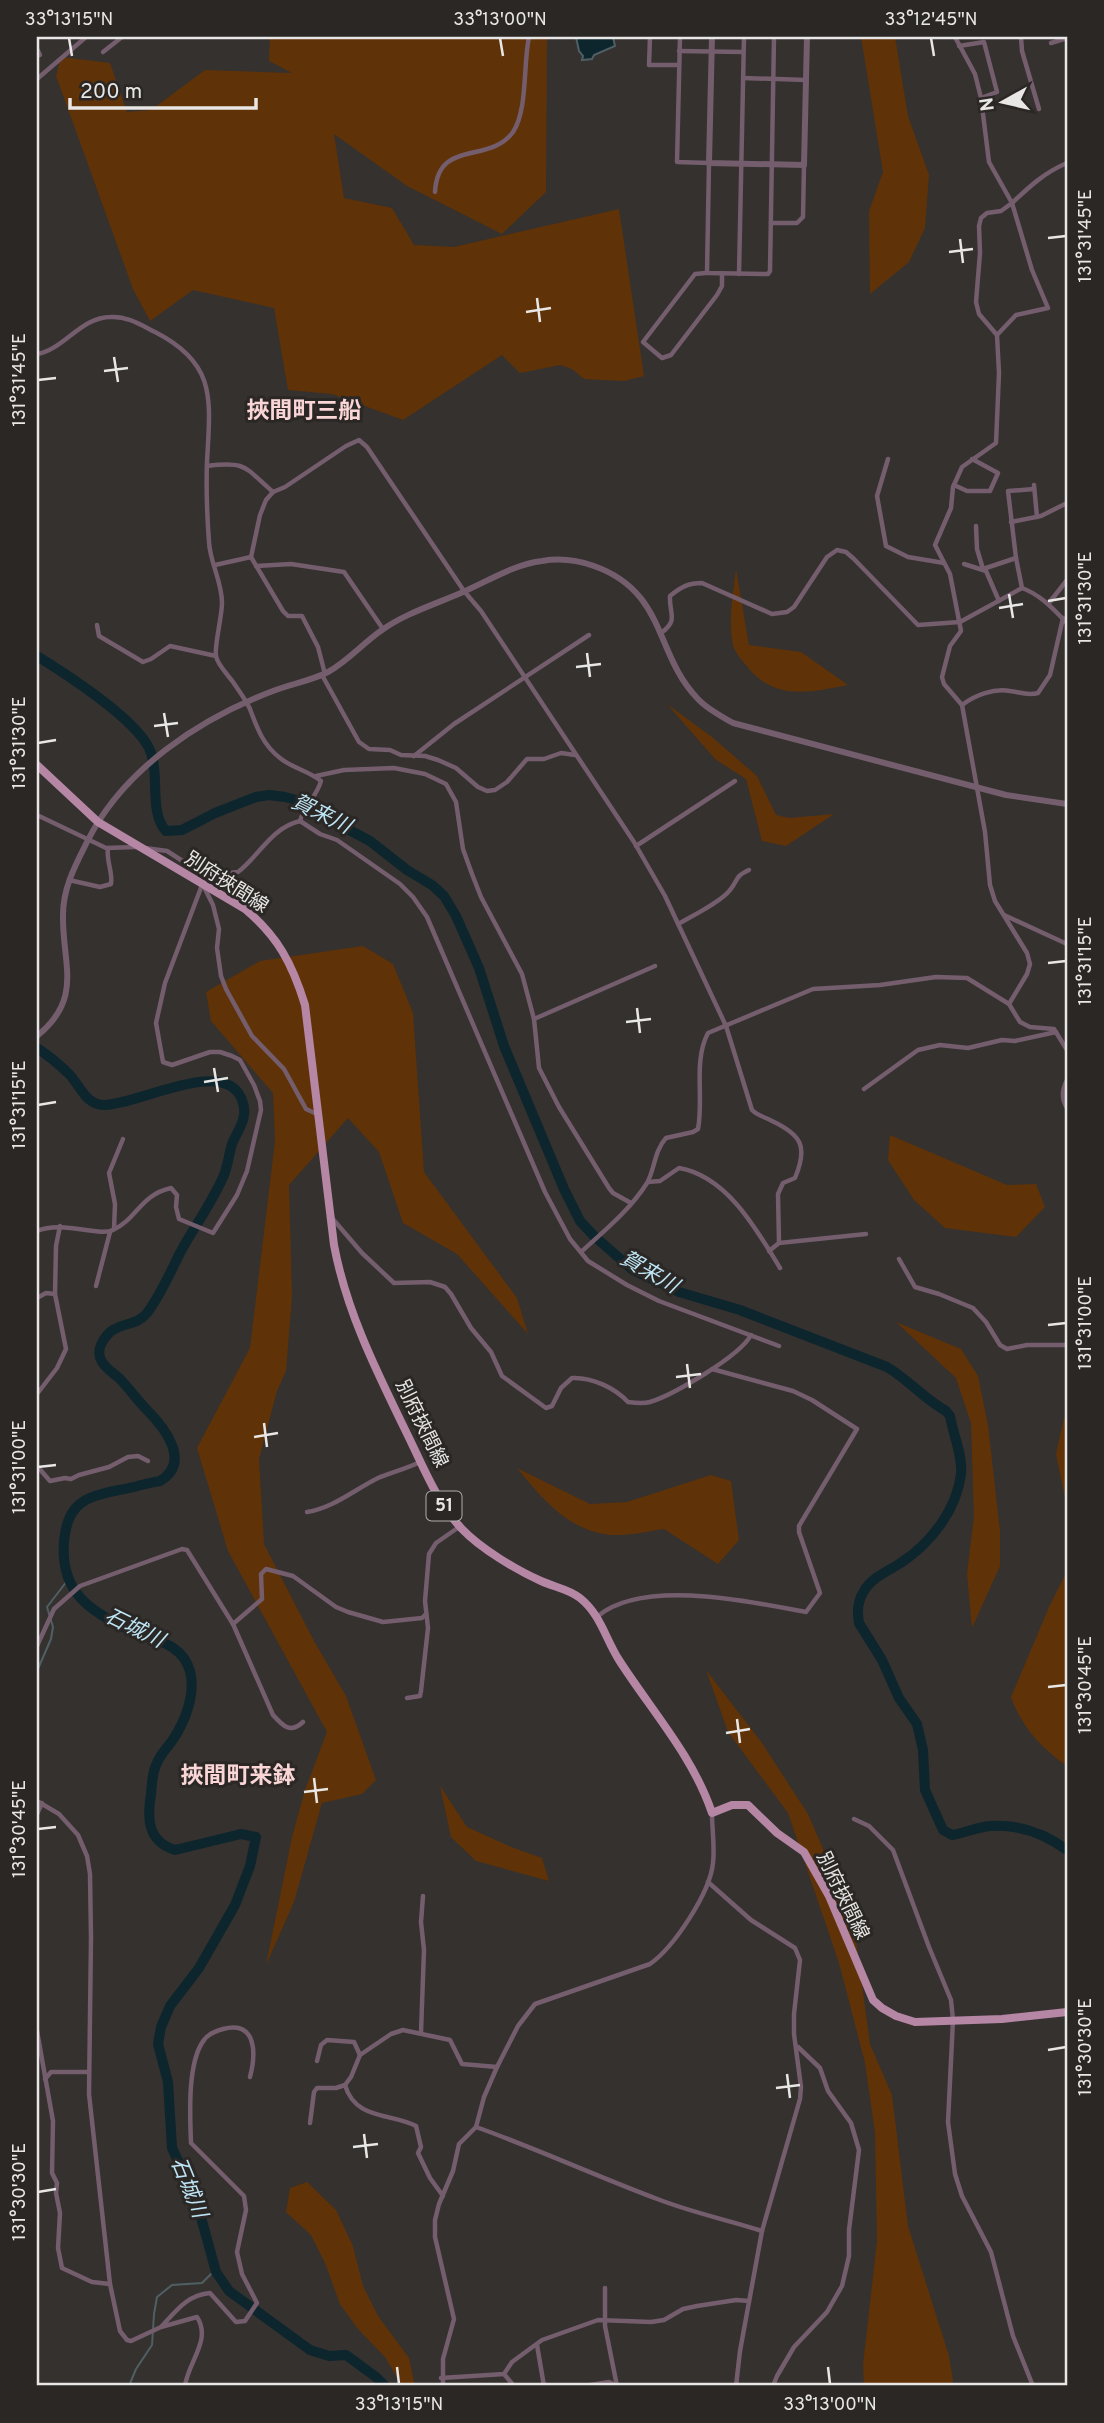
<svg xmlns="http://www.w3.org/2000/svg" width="1104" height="2423" viewBox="0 0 1104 2423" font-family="Overpass,'Noto Sans JP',sans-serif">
  <rect width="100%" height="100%" fill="#34312f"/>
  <g fill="#603207">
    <polygon points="270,37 547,37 546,192 502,234 407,186 334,134 344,198 392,208 414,245 454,247 619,209 644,376 624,381 584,379 572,369 560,365 520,373 502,355 403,420 332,394 288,390 274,308 193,290 150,321 133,289 56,76 61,57 110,63 127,112 151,110 205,70 292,73 269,61"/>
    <polygon points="861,37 895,37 908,116 929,175 925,228 909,262 870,294 869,211 883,172"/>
    <path d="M736,569l13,76 52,7 47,33c-41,8 -75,16 -103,-21 -5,-6 -10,-12 -12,-19 -5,-24 0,-51 3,-76z"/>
    <polygon points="667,704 712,737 757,776 776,815 789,818 834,814 786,846 762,841 746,779 715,759"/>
    <polygon points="363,946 393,964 413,1013 424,1172 517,1298 528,1334 457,1254 403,1223 379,1152 348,1118 289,1185 292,1296 286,1371 277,1391 259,1459 264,1544 314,1641 346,1696 376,1780 362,1794 322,1803 294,1902 266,1965 292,1837 305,1790 327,1732 228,1551 197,1448 250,1348 275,1141 273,1093 211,1021 206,992 260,961"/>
    <polygon points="890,1135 1007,1185 1036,1184 1045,1207 1016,1237 945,1228 914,1200 888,1160"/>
    <polygon points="896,1322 961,1349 978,1376 988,1425 1000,1531 1000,1566 972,1628 967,1574 974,1516 971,1423 956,1378"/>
    <polygon points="1067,1417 1067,1508 1056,1454 1064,1418"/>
    <path d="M517,1468l73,36 37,-2 84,-27 20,6 8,59 -21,24 -54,-35c-15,2 -30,6 -44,6 -46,2 -77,-35 -103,-67z"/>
    <path d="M1067,1571v195c-25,-17 -46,-40 -56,-69l38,-90z"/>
    <polygon points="706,1670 762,1743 808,1814 853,1918 870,2044 892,2095 908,2226 949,2356 953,2381 950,2386 864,2386 863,2365 877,2241 875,2133 865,2063 839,1963 788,1813 728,1732"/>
    <polygon points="440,1786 467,1827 511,1847 542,1858 549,1881 476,1861 451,1837"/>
    <polygon points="307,2182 336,2210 353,2246 363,2286 378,2316 409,2358 415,2386 402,2386 385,2357 358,2329 340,2304 325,2263 311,2235 286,2212 290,2188"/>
  </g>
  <polygon fill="#0d252d" stroke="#4f5f64" stroke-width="2" points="576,37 613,37 615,46 594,55 592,59 582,60 583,56 579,51"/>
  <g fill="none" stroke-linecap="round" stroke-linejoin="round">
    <g stroke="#4f5f64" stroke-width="2">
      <polyline points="37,1671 51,1639 53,1627 47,1607 67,1581"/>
      <polyline points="129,2386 136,2369 152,2345 154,2314 157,2297 172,2285 202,2283 216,2269"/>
    </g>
    <g stroke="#0d252d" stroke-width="10">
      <path d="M37,656c29,18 97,62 112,92 12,25 -1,64 17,83l16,-1 33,-17 41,-16 13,-2 16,2 15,4 36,22 34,18 37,29 25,15 12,11 12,20 23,52 25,78 60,143 16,32 14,15 39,34 46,22 61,18 147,57c22,13 37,32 59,44l4,5c3,18 13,40 11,58 -4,35 -30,69 -59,88 -13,9 -30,15 -38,29 -6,9 -7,21 -5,32l23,37 17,38 18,26 6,26 2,40 18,40 9,5c13,-2 25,-8 38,-9 29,-2 54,7 77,24"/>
      <path d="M37,1048c12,8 23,17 33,27 10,11 16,30 34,30 33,0 112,-45 135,-11 4,6 6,15 5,21 -1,10 -8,19 -12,29 -3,10 -4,21 -8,31 -12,28 -30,52 -44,78 -10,20 -20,43 -33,60 -10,13 -25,9 -37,19 -7,7 -14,18 -9,28 3,7 12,13 18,18 10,10 18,22 28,32 17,17 45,52 13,71 -14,2 -27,7 -41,9 -34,7 -52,13 -55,52 -4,50 26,70 68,89 22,9 50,12 58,40 6,23 -5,51 -18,70 -5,7 -12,14 -15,22 -5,9 -5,21 -6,31 -4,24 -4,47 24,56l66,-16 15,3 -6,29 -15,39 -36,63 -29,38 -9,21 -3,17 10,38 4,66 24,51 20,73 13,19 81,59 19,6 17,-1 30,22 9,9"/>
    </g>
    <g stroke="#745d6c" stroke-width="4.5">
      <polyline points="650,37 649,65 679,65"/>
      <polyline points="680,37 677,162 709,163 707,273 768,274 770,271 774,37"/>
      <path d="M955,37l20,37 6,24 8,64 23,41c17,-16 33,-31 55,-40"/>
      <polyline points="1021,37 1022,51 1039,109"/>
      <polyline points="1051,43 1067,38"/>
      <polyline points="959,46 984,42 997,92 981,98"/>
      <polyline points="37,49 40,55"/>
      <polyline points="679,51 743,52"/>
      <polyline points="103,52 122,37"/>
      <polyline points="743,78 806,80"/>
      <polyline points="37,79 86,37"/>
      <path d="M435,192c3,-54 54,-27 78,-60 15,-23 10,-68 16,-95"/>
      <polyline points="771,223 797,223 803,217 804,165"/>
      <polyline points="706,273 695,274 643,342 662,358 671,355 717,295 722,286 722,274"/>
      <polyline points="739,274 744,37"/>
      <polyline points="997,335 1016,315 1048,308 1032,270 1012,203 1001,211 987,213 981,218 979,226 980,253 976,302 979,314 997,335 999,373 996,443 962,467 953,487 951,508 935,545 950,574 961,631 950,646 942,677 944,684 962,705 985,832 990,885 995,901 1027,953 1030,964 1027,974 1009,1004"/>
      <path d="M37,354c28,-5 43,-37 74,-37 16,-1 30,8 44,15 63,32 55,69 52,130 -1,26 0,53 2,80 1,21 13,39 13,61 0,13 -8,44 -6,53 1,8 12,19 17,26 6,9 13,18 17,27 7,19 13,36 30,49 12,10 29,13 41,23 -4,15 -17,25 -21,40"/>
      <polyline points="888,459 877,496 886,546 908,557 944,563"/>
      <path d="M207,466c40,-5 37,1 66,26"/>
      <polyline points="954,485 967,491 990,491 998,473 972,459"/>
      <polyline points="1034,485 1037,517"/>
      <polyline points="1011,522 1041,516 1067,503"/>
      <polyline points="976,526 977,549 983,569 1016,558"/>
      <polyline points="964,564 986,571 999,601"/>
      <polyline points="215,565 251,557"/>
      <polyline points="256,566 291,564 344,572 383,629"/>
      <polyline points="1022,588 1016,558 1008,491 1034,489"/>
      <polyline points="1049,603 1067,580"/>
      <polyline points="97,625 99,636 143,662 151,659 170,646 216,656"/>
      <path d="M661,633c18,-13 8,-19 9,-37 11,-9 18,-13 32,-13l70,31 15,-2 7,-5 33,-50 10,-7 9,2 8,7 64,66 42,-3 62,-34c19,7 31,21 45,35"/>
      <path d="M325,674l-7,-27 -16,-31h-14l-5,-5 -32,-54 9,-42 6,-15 7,-8 12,-5 61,-41 13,-6 8,7 97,144 17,20 153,231 31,54 61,130 26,84c6,6 13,7 20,11 30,14 36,26 23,57l-12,5 -5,11 1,49"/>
      <polyline points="322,675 359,742 369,749 390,750 401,755 425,756 438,760 456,768 478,787 487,791 495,790 507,782 527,759 544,759 561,753 575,755"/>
      <path d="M962,705c13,-10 32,-17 48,-14 10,1 17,5 28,2l12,-18 13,-57"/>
      <polyline points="414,756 454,724 589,635"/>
      <polyline points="316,776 344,770 394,768 425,774 446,784 456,802 463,849 472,874 481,897 522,974 534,1019 539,1068 559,1107 609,1188 613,1193 631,1203"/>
      <polyline points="37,815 106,848 136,847"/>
      <polyline points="300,821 320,834 337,840 400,884 413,897 427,917 545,1192 570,1239 588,1261 627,1285 659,1301 779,1346"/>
      <polyline points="636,846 735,781"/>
      <path d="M145,848l22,3 14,9 13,5 35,8 9,-1c22,-17 33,-44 62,-51"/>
      <path d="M69,880l31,7 11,-3c2,-12 -5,-23 -3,-36"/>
      <polyline points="203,885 213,905 219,929 217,948 221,976 226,989 252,1036 284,1069 306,1109 319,1115"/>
      <polyline points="1004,915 1067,944"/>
      <path d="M678,924c14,-8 43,-22 52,-34 9,-11 4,-13 19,-20"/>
      <polyline points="534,1019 655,966"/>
      <path d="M1067,1080c-5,10 -6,18 0,28"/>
      <polyline points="864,1089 918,1050 940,1045 968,1048 1002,1040 1015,1041 1056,1032"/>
      <path d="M648,1182l12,-1 19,-13c48,8 78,62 101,100"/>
      <path d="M332,1218l30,35 32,30 36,-1 15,5 6,7 20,34 20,24 11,24 44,32 6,-2 9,-18 11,-10c20,-1 43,10 56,24 7,1 15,2 22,0 23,-7 90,-46 101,-67"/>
      <polyline points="114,1229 115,1204 109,1173 123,1139"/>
      <path d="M37,1231c25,-11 62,6 76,-1 24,-11 27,-35 58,-42l6,7 -1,12 3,12 34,14 24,-38 10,-24 14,-61 -1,-9 -6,-16 -14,-25 -8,-4 -12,-4h-10l-38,13 -9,-3 -7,-39 9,-40 37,-98"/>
      <polyline points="769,1251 779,1243 866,1234"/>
      <path d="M581,1252c23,-21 49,-42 66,-69 8,-14 7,-32 19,-45l27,-6 5,-3c6,-31 -5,-68 10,-96l105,-44 67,-4 56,-8 31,1 42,26 11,18 10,5 24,2 13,21"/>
      <polyline points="899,1259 915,1287 939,1294 973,1308 986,1322 1000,1345 1007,1349 1027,1345 1067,1345"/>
      <polyline points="96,1286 110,1232"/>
      <polyline points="37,1298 46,1293 55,1294"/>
      <polyline points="37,1394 57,1368 66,1349 55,1294 56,1246 60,1226"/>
      <polyline points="37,1466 50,1481 65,1478 71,1479 79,1475 109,1467 128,1457 138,1456 148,1461"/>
      <path d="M307,1512c26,-4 47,-22 71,-34 14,-6 28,-9 42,-16"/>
      <path d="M598,1616c46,-38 154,-14 208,-4l14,-19 -21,-61v-6l58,-97 -45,-29 -19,-9 -81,-22"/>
      <polyline points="233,1624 262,1599 261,1574 266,1569 293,1576 336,1607 348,1612 383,1622 422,1618 426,1614"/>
      <path d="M37,1646l17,-37 26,-23 102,-37 5,1 46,74 40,91c10,11 17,19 30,7"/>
      <polyline points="407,1698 420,1696 421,1691 428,1628 425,1601 429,1554 436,1543 459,1527"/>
      <path d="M37,1801l22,13 19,21 9,21 3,18 1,64 -2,156 21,190 10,47 7,9 4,1 30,-14 36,-10c15,23 -9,45 -12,69"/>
      <polyline points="37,1814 42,1803"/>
      <polyline points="854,1819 869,1826 893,1850 929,1947 951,2000 953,2020 948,2122 955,2174 962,2196 991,2252 1013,2336 1033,2386"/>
      <polyline points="708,1882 751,1920 795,1948 800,1960 794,2014 794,2034 801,2087 800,2099 762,2231 740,2351 736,2386"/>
      <polyline points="37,2031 53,2121 52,2173 57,2183 56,2193 60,2213 58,2248 62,2268 92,2282 110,2284"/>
      <polyline points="421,2032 424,1950 421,1922 423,1896"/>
      <polyline points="317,2061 321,2045 327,2040 354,2042 360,2055"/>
      <polyline points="45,2079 51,2072 89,2072"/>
      <path d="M345,2085c10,35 46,28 71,41l5,21 -3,6 12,25 13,18"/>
      <path d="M310,2123l4,-31 3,-4h19l9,-3 6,-8 9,-22 31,-21 12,-4 47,10 12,24 35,3 21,-41 17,-22 115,-40c24,-17 60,-71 63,-101 2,-16 -1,-33 -1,-50"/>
      <path d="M476,2127c62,22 122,50 184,73 34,13 68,20 102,31"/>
      <polyline points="605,2288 605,2326 617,2386"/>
      <path d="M162,2326c14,-15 25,-31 48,-33l26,29 9,-1 12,-18 -15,-29 -5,-22 9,-42 -2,-14 -53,-53c-1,-27 -4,-81 13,-103 4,-6 12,-9 19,-11 34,-9 33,25 27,48"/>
      <polyline points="537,2345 544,2386"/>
      <polyline points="504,2374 514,2386"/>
      <polyline points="441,2378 504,2374 512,2362 542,2340 598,2320 651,2322 664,2320 683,2309 697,2306 736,2300 749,2301"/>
      <polyline points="443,2386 443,2359 454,2319 435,2237 435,2220 439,2204 453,2171 459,2144 476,2127 484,2097 497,2067"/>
      <polyline points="584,2386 609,2382 616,2385"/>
      <polyline points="773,2386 777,2376 794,2347 827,2312 842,2286 849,2256 849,2230 859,2150 851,2123 828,2091 820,2068 798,2047"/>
    </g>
    <g stroke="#745d6c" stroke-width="6">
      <polyline points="712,37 709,163 804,165 807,37"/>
      <path d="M37,1036c47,-38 25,-72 26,-121 0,-28 13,-51 25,-75 36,-71 111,-121 185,-149 17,-7 38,-10 55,-19 20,-11 35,-29 54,-42 24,-17 54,-26 81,-38 25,-11 52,-28 79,-31 17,-3 35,-1 52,5 73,26 60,88 104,133 9,10 23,17 35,24l273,72 61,9"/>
    </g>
    <path stroke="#b686a5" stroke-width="8" d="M37,765l61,57 147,87c33,28 47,54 60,96l29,240c13,70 46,133 77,197 14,29 28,63 51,87 18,19 54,41 79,52 13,6 28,8 39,17 21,17 25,40 39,62 32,50 74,96 93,153l20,-8h16l29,28 27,19 25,44 44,104 9,8 14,8 19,6 87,-3 65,-7"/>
  </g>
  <path fill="none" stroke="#e8e7e5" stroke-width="2.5" d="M69,38l3,18M500,38l3,18M931,38l3,18M1048,238l18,-2M960,239l3,24M949,252l24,-3M537,298l3,24M526,312l25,-4M114,357l4,25M104,371l24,-3M38,380l18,-2M1009,594l4,24M1048,601l18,-3M999,608l24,-4M587,653l3,24M576,667l25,-3M164,713l4,24M154,726l24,-3M38,743l18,-3M1048,963l18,-2M637,1008l3,25M626,1022l25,-3M214,1068l4,24M204,1082l24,-4M38,1105l18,-3M1048,1325l18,-2M687,1364l3,24M676,1377l25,-3M264,1423l3,24M254,1437l24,-4M38,1467l18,-2M1048,1687l18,-2M737,1719l3,24M726,1733l24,-4M314,1778l3,25M304,1792l24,-3M38,1829l18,-2M1048,2050l18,-3M787,2074l3,24M776,2088l24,-3M364,2134l3,24M353,2147l25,-3M38,2192l18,-3M397,2367l2,17M828,2367l2,17"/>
  <g text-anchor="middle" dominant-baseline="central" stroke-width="6" stroke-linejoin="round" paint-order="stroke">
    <rect fill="#2a2725" stroke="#afadab" stroke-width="2" x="426.5" y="1491.5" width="35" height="29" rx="5"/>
    <g font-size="18" font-weight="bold" fill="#e8e7e5">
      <text x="444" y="1506">51</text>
    </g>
    <g font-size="19" fill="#e8e7e5" stroke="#2a2725">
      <text transform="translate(226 883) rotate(33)">別府挾間線</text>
      <text transform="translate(421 1424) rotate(64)">別府挾間線</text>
      <text transform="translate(842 1896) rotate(64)">別府挾間線</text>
    </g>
    <g font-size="21" font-style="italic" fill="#bee5f5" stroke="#2a2725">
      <text transform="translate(321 815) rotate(26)">賀来川</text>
      <text transform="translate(649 1273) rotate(30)">賀来川</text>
      <text transform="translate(134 1629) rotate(26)">石城川</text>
      <text transform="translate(188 2188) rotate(68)">石城川</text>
    </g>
    <g font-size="23" font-weight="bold" fill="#fad6d7" stroke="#2a2725">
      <text x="304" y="412">挾間町三船</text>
      <text x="238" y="1777">挾間町来鉢</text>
    </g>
  </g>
  <rect width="1104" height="2423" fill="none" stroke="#2a2725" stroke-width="77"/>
  <g transform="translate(1003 102) rotate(262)" stroke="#2a2725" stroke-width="5" paint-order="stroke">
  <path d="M0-5L12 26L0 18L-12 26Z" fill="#e8e7e5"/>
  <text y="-10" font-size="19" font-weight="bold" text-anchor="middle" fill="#e8e7e5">N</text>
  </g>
  <path d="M70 98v10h186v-10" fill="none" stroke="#e8e7e5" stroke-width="3.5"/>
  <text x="80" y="98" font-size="21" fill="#e8e7e5" stroke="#2a2725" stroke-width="5" paint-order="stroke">200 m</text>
  <rect x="38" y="38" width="1028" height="2346" fill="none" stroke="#e8e7e5" stroke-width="2.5"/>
  <g font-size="18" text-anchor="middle" fill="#e8e7e5">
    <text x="69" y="25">33°13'15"N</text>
    <text x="500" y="25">33°13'00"N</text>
    <text x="931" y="25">33°12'45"N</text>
    <text transform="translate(1085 236) rotate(-90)" y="6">131°31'45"E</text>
    <text transform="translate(19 380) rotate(-90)" y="6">131°31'45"E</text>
    <text transform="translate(1085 598) rotate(-90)" y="6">131°31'30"E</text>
    <text transform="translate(19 743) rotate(-90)" y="6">131°31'30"E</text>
    <text transform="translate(1085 961) rotate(-90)" y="6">131°31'15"E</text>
    <text transform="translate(19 1105) rotate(-90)" y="6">131°31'15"E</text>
    <text transform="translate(1085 1323) rotate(-90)" y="6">131°31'00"E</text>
    <text transform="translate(19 1467) rotate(-90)" y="6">131°31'00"E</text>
    <text transform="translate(1085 1685) rotate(-90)" y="6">131°30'45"E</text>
    <text transform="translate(19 1829) rotate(-90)" y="6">131°30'45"E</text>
    <text transform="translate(1085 2047) rotate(-90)" y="6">131°30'30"E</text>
    <text transform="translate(19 2192) rotate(-90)" y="6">131°30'30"E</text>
    <text x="399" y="2410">33°13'15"N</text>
    <text x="830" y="2410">33°13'00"N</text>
  </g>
</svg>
